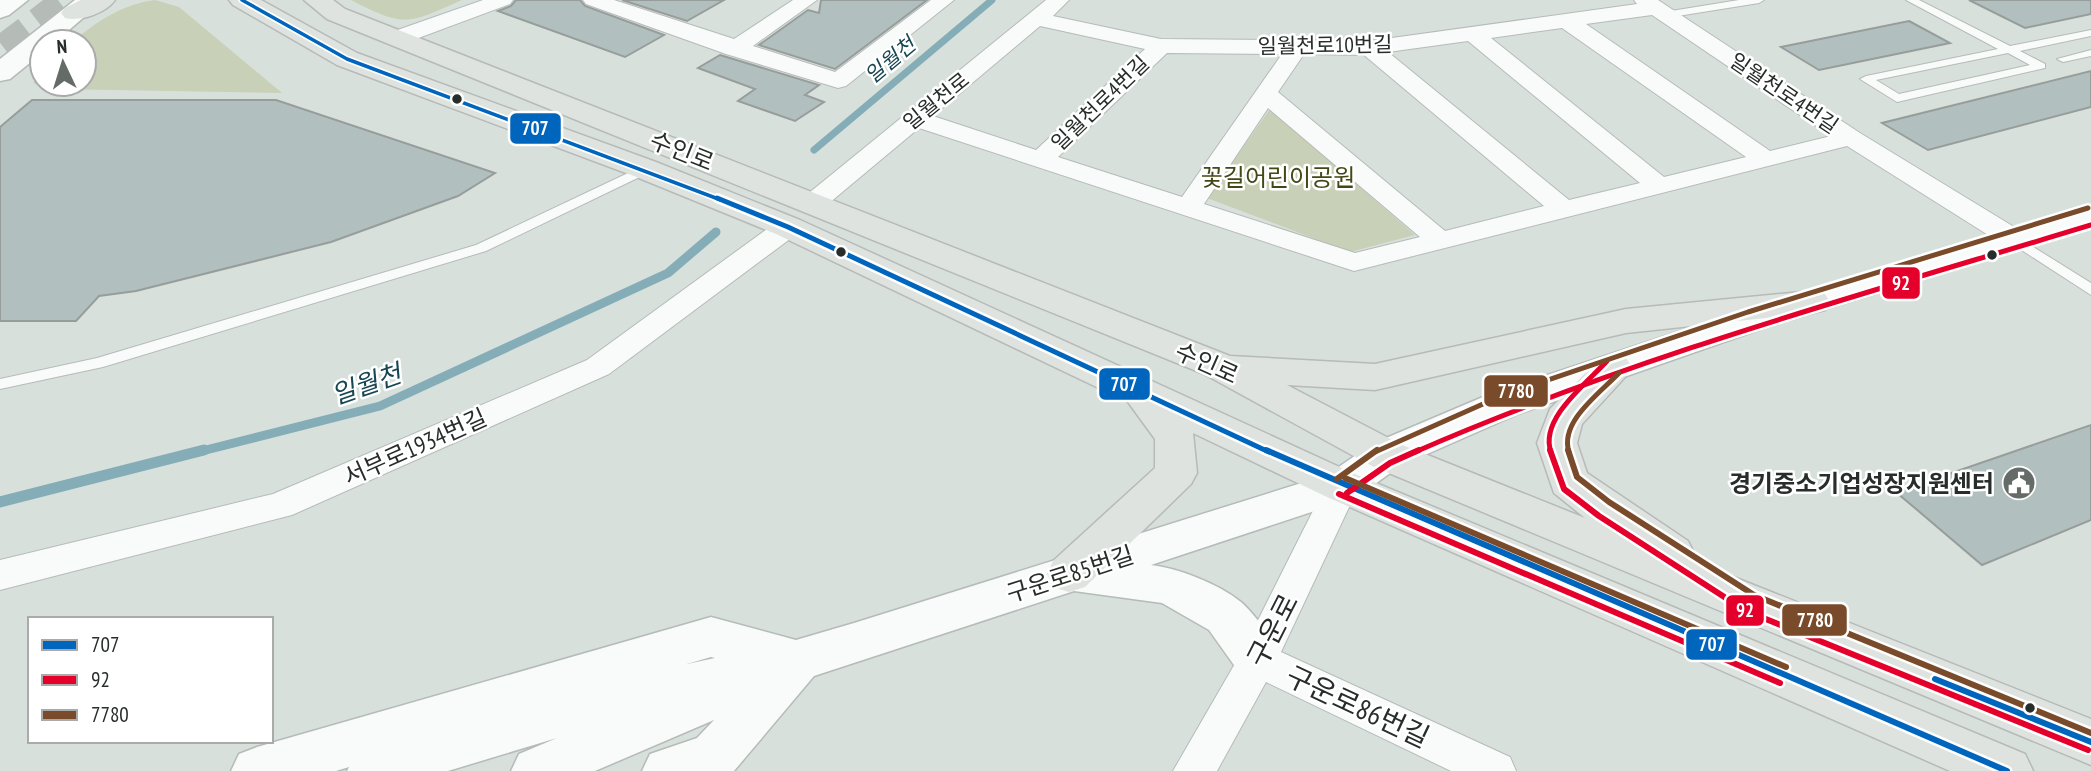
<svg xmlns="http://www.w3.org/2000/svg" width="2091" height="771" viewBox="0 0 2091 771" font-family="'PT Sans Narrow','Noto Sans KR',sans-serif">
  <rect width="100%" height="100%" fill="#d8e0dc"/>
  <g fill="#c8d0b7">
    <path d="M155,0l24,7 103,86 -229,-4 -20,-6 9,-10v11h42v-42h-11c23,-21 51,-38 82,-42z"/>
    <path d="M351,0h111c-54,24 -57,28 -111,0z"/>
    <polygon points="1270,109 1415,235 1350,252 1207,198"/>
  </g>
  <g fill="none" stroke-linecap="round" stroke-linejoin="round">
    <polyline stroke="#85adb8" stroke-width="7" points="814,150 992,0"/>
    <polyline stroke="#85adb8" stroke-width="9" points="198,452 380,406 668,273 716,232"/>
    <polyline stroke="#85adb8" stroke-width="11" points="0,502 204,450"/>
  </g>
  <g fill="#b1c0be" stroke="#979d9b" stroke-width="2">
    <polygon points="516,0 580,0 585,6 664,35 625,57 498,11 511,6"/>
    <polygon points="622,0 724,0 687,21"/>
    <polygon points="821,0 927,0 835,69 759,45 808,10 819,13"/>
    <polygon points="1969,0 2091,0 2091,14 2025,28"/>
    <polygon points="1909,21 1950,43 1819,70 1781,47"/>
    <polygon points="720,55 819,85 805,95 824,102 795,121 738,101 755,89 698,68"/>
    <polygon points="2091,71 2091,107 1928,150 1882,123"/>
    <polygon points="32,100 276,100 495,173 458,196 331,242 136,291 99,296 76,321 0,321 0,127"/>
    <polygon points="2091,425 2091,520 1982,565 1896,492"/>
  </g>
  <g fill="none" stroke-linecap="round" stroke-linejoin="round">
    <polyline stroke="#b5bcb8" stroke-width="29" stroke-dasharray="29 14" stroke-linecap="butt" points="4,48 67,0"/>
    <defs>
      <g id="lane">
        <polygon points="1739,0 1764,0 1759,3 1665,18 1660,15 1665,12"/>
        <path d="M1906,0h13l91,46 81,-16v6l-71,15 25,13v4l-148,34 -37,-23 6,-3 132,-27zM2008,53l22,12 -131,29 -23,-14z"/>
        <polygon points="2091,50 2091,56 2063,62 2057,59"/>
        <polygon points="645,165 651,169 650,172 486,251 103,367 0,389 0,379 97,358 476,245"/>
        <polygon points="2014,235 2091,283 2091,295 2009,242 2007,239"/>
      </g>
      <g id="street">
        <polygon points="483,0 513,0 510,4 405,43 389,43 386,38 389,33"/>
        <polygon points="583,0 614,0 734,39 793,0 817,0 753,46 835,72 931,0 954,0 846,86 838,88 726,54 586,4"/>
        <path d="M1046,0h23l-16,16 108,23 209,2 267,-37 -3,-4h24l202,133 164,100 4,6 -4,6h-20l-157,-99 -493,125 -435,-143 -97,81h-18l-4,-6 4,-6zM1652,15l179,121 -61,15 -184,-127zM1040,26l105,23 -109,101 -103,-34zM1562,28l184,129 -82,20 -173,-139zM1468,41l172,142 -71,17 -181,-148zM1167,53l115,1 -100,143 -124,-40zM1304,54l60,1 180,151 -99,25 -167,-139zM1268,108l152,129 -65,16 -151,-49z"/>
        <polygon points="788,219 798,221 802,227 798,233 609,374 292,515 0,590 0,560 273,494 587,360 778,221"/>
        <polygon points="1342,473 1354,477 1359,486 1281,652 1510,757 1516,771 1451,771 1266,682 1217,771 1173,771 1244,648 1330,477"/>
      </g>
      <g id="secondary">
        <polygon points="0,0 28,0 9,15 0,18"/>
        <polygon points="75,0 104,0 55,42 42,42 42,53 10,79 0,81 0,59"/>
        <path d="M2091,206v21l-327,101 -246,86 -118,52 -43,31 -206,68c27,3 68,19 90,37 16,14 32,39 41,58l-7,15 -17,6 -17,-6 -32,-45 -47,-27 -88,-12 -260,85 -80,95h-92l8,-17 47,-16 17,-18 -119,51h-84l8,-17 38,-16 -109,33h-101l2,-4 -13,4h-105l8,-17 18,-7 454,-130 85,23 58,-17 473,-148 45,-31 118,-50 248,-82zM711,657l4,1 -28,6z"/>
      </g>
      <g id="primary">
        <path d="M81,0h34c-9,13 -35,22 -50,18l-4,-5 4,-5z"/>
        <polygon points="229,0 261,0 357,53 656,162 800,220 1357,475 2025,754 2033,771 1950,771 1327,497 1193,433 1197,473 1191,484 1085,587 1069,592 1053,587 1047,574 1053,561 1155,468 1155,439 1128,402 776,234 634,176 337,65 233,5"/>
        <polygon points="304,0 333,0 345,9 1230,356 1375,364 1626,309 1812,291 1825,294 1830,302 1825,310 1812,313 1626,333 1375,390 1287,385 1400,444 1585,518 1554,493 1537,443 1550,409 1600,358 1613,354 1626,358 1632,367 1626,376 1582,424 1577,443 1587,473 1688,541 1694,553 1691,560 2091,719 2091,765 1372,466 1204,374 327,19"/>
      </g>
    </defs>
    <use href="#lane" stroke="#b5bbb8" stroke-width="2"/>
    <use href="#street" stroke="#b5bbb8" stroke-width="2"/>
    <use href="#secondary" stroke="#b5bbb8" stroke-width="3"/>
    <use href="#primary" stroke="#b6bab8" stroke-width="3"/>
    <use href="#lane" fill="#f9fafa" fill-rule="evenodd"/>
    <use href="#street" fill="#f9fafa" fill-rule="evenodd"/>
    <use href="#secondary" fill="#f9fafa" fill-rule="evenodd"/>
    <use href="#primary" fill="#dfe3df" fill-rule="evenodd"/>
    <defs>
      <polyline id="bus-1-far2" points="242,0 347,59 721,200"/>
      <polyline id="bus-1-far1" points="717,198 788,227 1269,452"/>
      <g id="bus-1">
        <polyline points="1266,450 2007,771"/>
        <polyline points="1935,679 2091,742"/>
      </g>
      <g id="bus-2-far1">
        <path d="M1415,452c218,-95 449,-158 676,-227"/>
        <path d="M1551,452c-12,-33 36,-69 56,-91"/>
      </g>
      <g id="bus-2">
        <polyline points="1550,450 1564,489 1599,516 1746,611 2088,750"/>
        <polyline points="1347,493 1390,463 1419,450"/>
        <polyline points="1339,494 1780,683"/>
      </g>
      <g id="bus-3-far1">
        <polyline points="1375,452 1501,396 1748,312 2088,208"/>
        <path d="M1569,452c-10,-30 31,-59 50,-79"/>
      </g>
      <g id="bus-3">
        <polyline points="1568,450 1577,477 1609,502 1754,595 2091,733"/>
        <polyline points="1345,478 1786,667"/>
        <polyline points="1337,479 1377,450"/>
      </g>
    </defs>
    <use href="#bus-1-far2" stroke="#fff" stroke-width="7"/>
    <use href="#bus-1-far1" stroke="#fff" stroke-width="10"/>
    <use href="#bus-1" stroke="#fff" stroke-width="11"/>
    <use href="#bus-2-far1" stroke="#fff" stroke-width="10"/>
    <use href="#bus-2" stroke="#fff" stroke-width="11"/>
    <use href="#bus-3-far1" stroke="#fff" stroke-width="10"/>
    <use href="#bus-3" stroke="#fff" stroke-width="11"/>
    <use href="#bus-1-far2" stroke="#0065bd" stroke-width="3.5"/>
    <use href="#bus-1-far1" stroke="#0065bd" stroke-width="5"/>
    <use href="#bus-1" stroke="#0065bd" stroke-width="6"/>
    <use href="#bus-2-far1" stroke="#e4002b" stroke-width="5"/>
    <use href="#bus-2" stroke="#e4002b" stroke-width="6"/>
    <use href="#bus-3-far1" stroke="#7a4b2a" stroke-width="5"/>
    <use href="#bus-3" stroke="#7a4b2a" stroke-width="6"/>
  </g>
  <defs>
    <symbol id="civic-disc" viewBox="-11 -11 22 22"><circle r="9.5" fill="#656c68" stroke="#fff"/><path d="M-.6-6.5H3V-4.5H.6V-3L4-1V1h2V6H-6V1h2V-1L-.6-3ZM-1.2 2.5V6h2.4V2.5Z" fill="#fff"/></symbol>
  </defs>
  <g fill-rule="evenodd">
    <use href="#civic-disc" x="2000" y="464" width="38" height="38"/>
  </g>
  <g fill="#272d2a" stroke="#fff" stroke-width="2.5">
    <circle cx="457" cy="99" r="6"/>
    <circle cx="841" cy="252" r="6"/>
    <circle cx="1992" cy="255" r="6"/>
    <circle cx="2030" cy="708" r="6"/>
  </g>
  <g text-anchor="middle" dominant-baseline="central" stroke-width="5" stroke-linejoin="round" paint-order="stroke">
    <g font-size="21" fill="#272d2a" stroke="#fff">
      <text transform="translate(1325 45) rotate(-1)">일월천로10번길</text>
      <text transform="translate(1784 93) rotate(34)">일월천로4번길</text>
      <text transform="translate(936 101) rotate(-39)">일월천로</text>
      <text transform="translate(1100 103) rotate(-44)">일월천로4번길</text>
    </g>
    <g font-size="21" font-style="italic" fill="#174653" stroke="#fff">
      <text transform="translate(890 60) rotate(-40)">일월천</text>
    </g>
    <g font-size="24" fill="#272d2a" stroke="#fff">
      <text transform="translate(682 151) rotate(22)">수인로</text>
      <text transform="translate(1207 363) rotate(24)">수인로</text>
      <text transform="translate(415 447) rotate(-24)">서부로1934번길</text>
      <text transform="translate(1070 574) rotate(-18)">구운로85번길</text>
    </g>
    <g font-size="24" fill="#434916" stroke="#fff">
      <text x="1278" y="177">꽃길어린이공원</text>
    </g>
    <g font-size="24" font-weight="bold" fill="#272d2a" stroke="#fff" text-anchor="end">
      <text x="1994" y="483">경기중소기업성장지원센터</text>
    </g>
    <g font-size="26" font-style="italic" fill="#174653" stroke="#fff">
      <text transform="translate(366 384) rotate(-19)">일월천</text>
    </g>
    <g font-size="28" fill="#272d2a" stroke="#fff">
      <text transform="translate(1272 630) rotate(-63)">구운로</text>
      <text transform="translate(1358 706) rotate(25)">구운로86번길</text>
    </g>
  </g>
  <g stroke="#fff" stroke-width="2.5">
    <rect x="509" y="112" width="53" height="33" rx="7" fill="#0065bd"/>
    <rect x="1881" y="266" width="40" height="34" rx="7" fill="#e4002b"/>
    <rect x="1098" y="367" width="53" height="34" rx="7" fill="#0065bd"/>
    <rect x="1483" y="374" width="66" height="34" rx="7" fill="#7a4b2a"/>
    <rect x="1725" y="594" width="40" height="33" rx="7" fill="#e4002b"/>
    <rect x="1781" y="603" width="67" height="34" rx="7" fill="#7a4b2a"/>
    <rect x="1685" y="628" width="53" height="33" rx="7" fill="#0065bd"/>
  </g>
  <g font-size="19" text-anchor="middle" font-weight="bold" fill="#fff">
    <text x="535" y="135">707</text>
    <text x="1901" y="290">92</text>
    <text x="1124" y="391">707</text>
    <text x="1516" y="398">7780</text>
    <text x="1745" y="617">92</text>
    <text x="1815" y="627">7780</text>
    <text x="1712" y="651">707</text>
  </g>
  <rect x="28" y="617" width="245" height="126" fill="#ffffff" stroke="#a9abaa" stroke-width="2"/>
  <rect x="42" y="640" width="35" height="10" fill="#0065bd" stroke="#a9abaa" stroke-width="2"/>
  <text x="91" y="652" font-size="21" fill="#272d2a">707</text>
  <rect x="42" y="675" width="35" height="10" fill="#e4002b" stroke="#a9abaa" stroke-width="2"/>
  <text x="91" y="687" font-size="21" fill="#272d2a">92</text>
  <rect x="42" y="710" width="35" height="10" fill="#7a4b2a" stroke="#a9abaa" stroke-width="2"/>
  <text x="91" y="722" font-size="21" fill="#272d2a">7780</text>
  <g transform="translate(63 63) rotate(356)"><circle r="33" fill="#ffffff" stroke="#a9abaa" stroke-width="2"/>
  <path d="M0-5L12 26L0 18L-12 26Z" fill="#656c68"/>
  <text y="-10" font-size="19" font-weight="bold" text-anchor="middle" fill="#272d2a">N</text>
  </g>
</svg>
